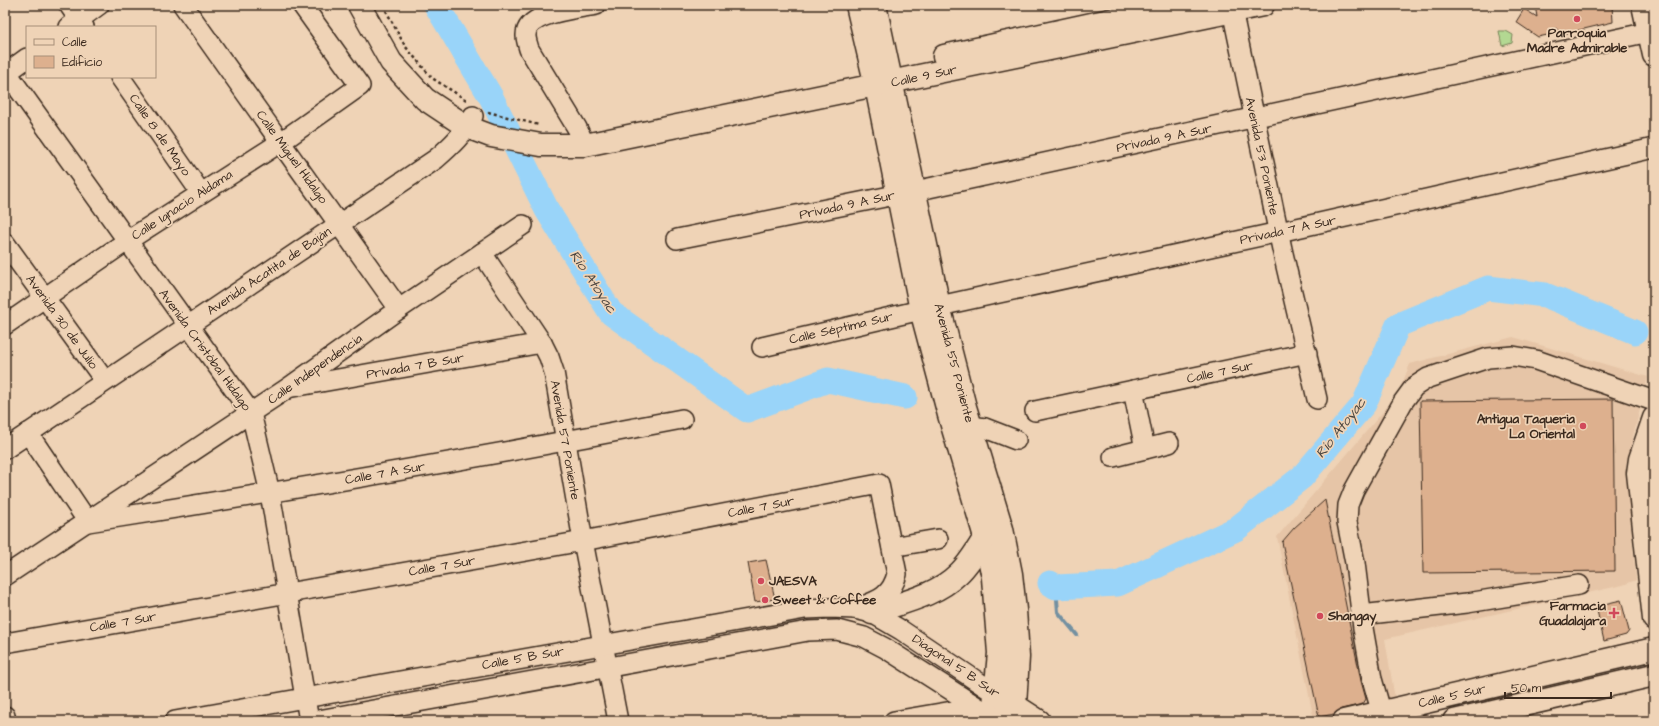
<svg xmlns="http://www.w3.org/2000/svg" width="1659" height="726" viewBox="0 0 1659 726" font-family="'Architects Daughter',sans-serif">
  <rect width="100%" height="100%" fill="#efd3b6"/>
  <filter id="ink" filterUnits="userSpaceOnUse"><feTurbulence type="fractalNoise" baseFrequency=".025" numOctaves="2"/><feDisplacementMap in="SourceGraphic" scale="8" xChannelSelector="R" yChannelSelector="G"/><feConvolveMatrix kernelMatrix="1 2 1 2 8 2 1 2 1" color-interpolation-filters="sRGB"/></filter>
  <g filter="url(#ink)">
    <polygon fill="#e6c5a7" points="1513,337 1648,377 1626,465 1636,580 1623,585 1385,639 1395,699 1314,720 1277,537 1398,394 1410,364"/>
    <polygon fill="#b3d892" stroke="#778158" points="1499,31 1506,31 1513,35 1512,43 1502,46"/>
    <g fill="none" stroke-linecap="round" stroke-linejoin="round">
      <polyline stroke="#7390a1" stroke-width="4" points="1056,587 1058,612 1077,635"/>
      <g stroke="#99d4f9" stroke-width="25">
        <polyline points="436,5 491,97 547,210 611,313 747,410 828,380 905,397"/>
        <polyline points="1050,583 1056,587 1118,584 1236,529 1302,477 1364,404 1398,325 1488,288 1545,295 1635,332"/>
      </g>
    </g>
    <g fill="#ddb08e" stroke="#3b2a1e">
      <polygon points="1535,5 1612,5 1613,22 1563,34 1555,28 1552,34 1538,37 1516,22 1524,9 1537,17"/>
      <polygon points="1613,399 1615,571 1423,573 1420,401"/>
      <polygon points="1325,500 1361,681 1366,699 1363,704 1341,709 1334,714 1319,717 1282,542 1294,528"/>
      <polygon points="766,560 775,599 755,602 748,563"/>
      <polygon points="1621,600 1629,631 1626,635 1604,641 1596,606"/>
    </g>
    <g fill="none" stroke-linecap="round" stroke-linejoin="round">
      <defs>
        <g id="minor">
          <polyline points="69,5 84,27"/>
          <polyline points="183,5 399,309"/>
          <polyline points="1231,5 1282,249 1317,399"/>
          <polyline points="69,27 99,5"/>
          <polyline points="5,70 251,413 270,493 309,721"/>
          <polyline points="5,74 27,58"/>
          <polyline points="120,77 201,193"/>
          <path d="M585,145l-8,-17 -48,-79c-1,-4 -3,-9 -3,-13 -1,-24 52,-27 70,-31"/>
          <polyline points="677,239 915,191 1649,32"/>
          <polyline points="5,243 105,381"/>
          <polyline points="482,253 542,343 549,357 554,372 583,541 618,721"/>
          <polyline points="5,325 127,241 281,142 360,86 302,5"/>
          <polyline points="762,347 921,310 1279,232 1654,148"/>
          <polyline points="293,387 542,343"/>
          <polyline points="1133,390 1145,449"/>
          <polyline points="1035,411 1307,353"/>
          <polyline points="971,426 985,428 1016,440"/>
          <path d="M28,433l60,89c198,-31 396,-65 594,-103"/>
          <path d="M5,449l431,-290c15,-13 28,-25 37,-43"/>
          <polyline points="1113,457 1169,443"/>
          <polyline points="892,547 938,539"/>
          <polyline points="5,576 288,388 399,309 523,225"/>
          <polyline points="1361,615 1467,603 1579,585"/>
          <path d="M5,643l578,-102 296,-57 18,90c-6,24 -21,27 -42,35"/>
          <polyline points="5,716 6,721"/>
          <polyline points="175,721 805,609 830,608 855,609 872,613 901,630 996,694"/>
          <polyline points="313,721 808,631 837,630 864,637 885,648 993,717"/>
          <polyline points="894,721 976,707"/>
          <polyline points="1384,721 1372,679 1363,628 1355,563 1347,522 1348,505 1354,490 1403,402 1414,387 1428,378 1488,358 1513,356 1536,360 1654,401"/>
        </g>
        <g id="major">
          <polyline points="359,5 391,62 425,99 467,127 491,136 541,145 585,145 1263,5"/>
          <polyline points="857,5 876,86 921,310 949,415 985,537 993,578 999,653 993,717 1001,721"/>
          <polyline points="875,5 939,306 965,407 1002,529 1011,574 1015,610 1018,657 1014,721"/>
          <polyline points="1643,5 1654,55"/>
          <polyline points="944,56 1179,5"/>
          <polyline points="1654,418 1640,459 1638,473 1654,619"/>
          <path d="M872,613c28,-10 64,-17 86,-39 11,-10 19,-24 27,-37"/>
          <polyline points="1005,699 1039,721"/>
          <polyline points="1344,721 1654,649"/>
          <polyline points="1454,721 1654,675"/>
        </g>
      </defs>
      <use href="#minor" stroke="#3b2a1e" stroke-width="22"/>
      <use href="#major" stroke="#3b2a1e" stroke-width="25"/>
      <g stroke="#3b2a1e" stroke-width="2.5" stroke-dasharray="3 3" stroke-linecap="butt">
        <polyline points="383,5 405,46 432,78 468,101"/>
        <polyline points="488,112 539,125"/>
      </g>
      <use href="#minor" stroke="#efd3b6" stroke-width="19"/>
      <use href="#major" stroke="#efd3b6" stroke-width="22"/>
    </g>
  </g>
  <g fill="#d1495b" stroke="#efd3b6" stroke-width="1.5">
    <circle cx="1577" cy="19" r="4"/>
    <circle cx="1583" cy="426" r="4"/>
    <circle cx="761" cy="581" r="4"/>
    <circle cx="765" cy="600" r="4"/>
    <path d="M1612 607h4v4h4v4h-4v4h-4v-4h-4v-4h4z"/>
    <circle cx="1320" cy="616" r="4"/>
  </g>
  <g text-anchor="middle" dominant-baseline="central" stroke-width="3.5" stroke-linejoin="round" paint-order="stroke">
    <g font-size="13" font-weight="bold" fill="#3b2a1e" stroke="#efd3b6" text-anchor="start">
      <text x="1577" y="33" text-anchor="middle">Parroquia<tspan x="1577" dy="15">Madre Admirable</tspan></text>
      <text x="1575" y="419" text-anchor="end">Antigua Taqueria<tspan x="1575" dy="15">La Oriental</tspan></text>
      <text x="769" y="581">JAESVA</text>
      <text x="773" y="600">Sweet &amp; Coffee</text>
      <text x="1606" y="606" text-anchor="end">Farmacia<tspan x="1606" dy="15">Guadalajara</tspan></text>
      <text x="1328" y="616">Shangay</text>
    </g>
    <g font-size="13" fill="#3b2a1e" stroke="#efd3b6">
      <text transform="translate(924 76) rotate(-12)">Calle 9 Sur</text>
      <text transform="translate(160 135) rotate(55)">Calle 8 de Mayo</text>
      <text transform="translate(1164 138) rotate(-12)">Privada 9 A Sur</text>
      <text transform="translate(1262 156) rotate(78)">Avenida 53 Poniente</text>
      <text transform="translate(292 157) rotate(54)">Calle Miguel Hidalgo</text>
      <text transform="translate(182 205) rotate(-33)">Calle Ignacio Aldama</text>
      <text transform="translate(847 205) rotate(-12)">Privada 9 A Sur</text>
      <text transform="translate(1288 230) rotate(-12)">Privada 7 A Sur</text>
      <text transform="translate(269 271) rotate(-34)">Avenida Acatita de Baján</text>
      <text transform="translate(62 322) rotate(54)">Avenida 30 de Julio</text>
      <text transform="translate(841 328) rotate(-13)">Calle Séptima Sur</text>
      <text transform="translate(205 350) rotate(54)">Avenida Cristóbal Hidalgo</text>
      <text transform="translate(954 363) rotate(75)">Avenida 55 Poniente</text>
      <text transform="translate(415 366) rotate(-10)">Privada 7 B Sur</text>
      <text transform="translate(315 369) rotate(-35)">Calle Independencia</text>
      <text transform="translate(1220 372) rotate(-12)">Calle 7 Sur</text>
      <text transform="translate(565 440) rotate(80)">Avenida 57 Poniente</text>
      <text transform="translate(385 473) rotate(-10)">Calle 7 A Sur</text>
      <text transform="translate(761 507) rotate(-11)">Calle 7 Sur</text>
      <text transform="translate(442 566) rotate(-10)">Calle 7 Sur</text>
      <text transform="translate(123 622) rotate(-10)">Calle 7 Sur</text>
      <text transform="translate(523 658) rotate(-10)">Calle 5 B Sur</text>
      <text transform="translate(956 666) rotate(34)">Diagonal 5 B Sur</text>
      <text transform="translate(1452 696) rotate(-13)">Calle 5 Sur</text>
    </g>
    <g font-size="14" font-style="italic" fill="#49443f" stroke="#efd3b6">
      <text transform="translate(593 282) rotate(56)">Río Atoyac</text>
      <text transform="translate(1341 428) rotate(-52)">Río Atoyac</text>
    </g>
  </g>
  <rect width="1659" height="726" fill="none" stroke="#efd3b6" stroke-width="20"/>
  <rect x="10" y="10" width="1639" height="706" fill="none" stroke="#3b2a1e" stroke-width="1.5" filter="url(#ink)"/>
  <rect x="26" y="26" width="130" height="52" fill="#efd3b6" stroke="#a78f79"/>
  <rect x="34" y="39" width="20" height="6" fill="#efd3b6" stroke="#a78f79"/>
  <text x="62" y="46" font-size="12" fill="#3b2a1e">Calle</text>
  <rect x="34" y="56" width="20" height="12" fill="#ddb08e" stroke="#a78f79"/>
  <text x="62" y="66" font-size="12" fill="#3b2a1e">Edificio</text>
  <path d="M1505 692v6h106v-6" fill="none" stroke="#3b2a1e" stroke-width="2"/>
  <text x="1511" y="692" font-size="12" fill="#3b2a1e" stroke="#efd3b6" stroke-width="3" paint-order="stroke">50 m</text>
</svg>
